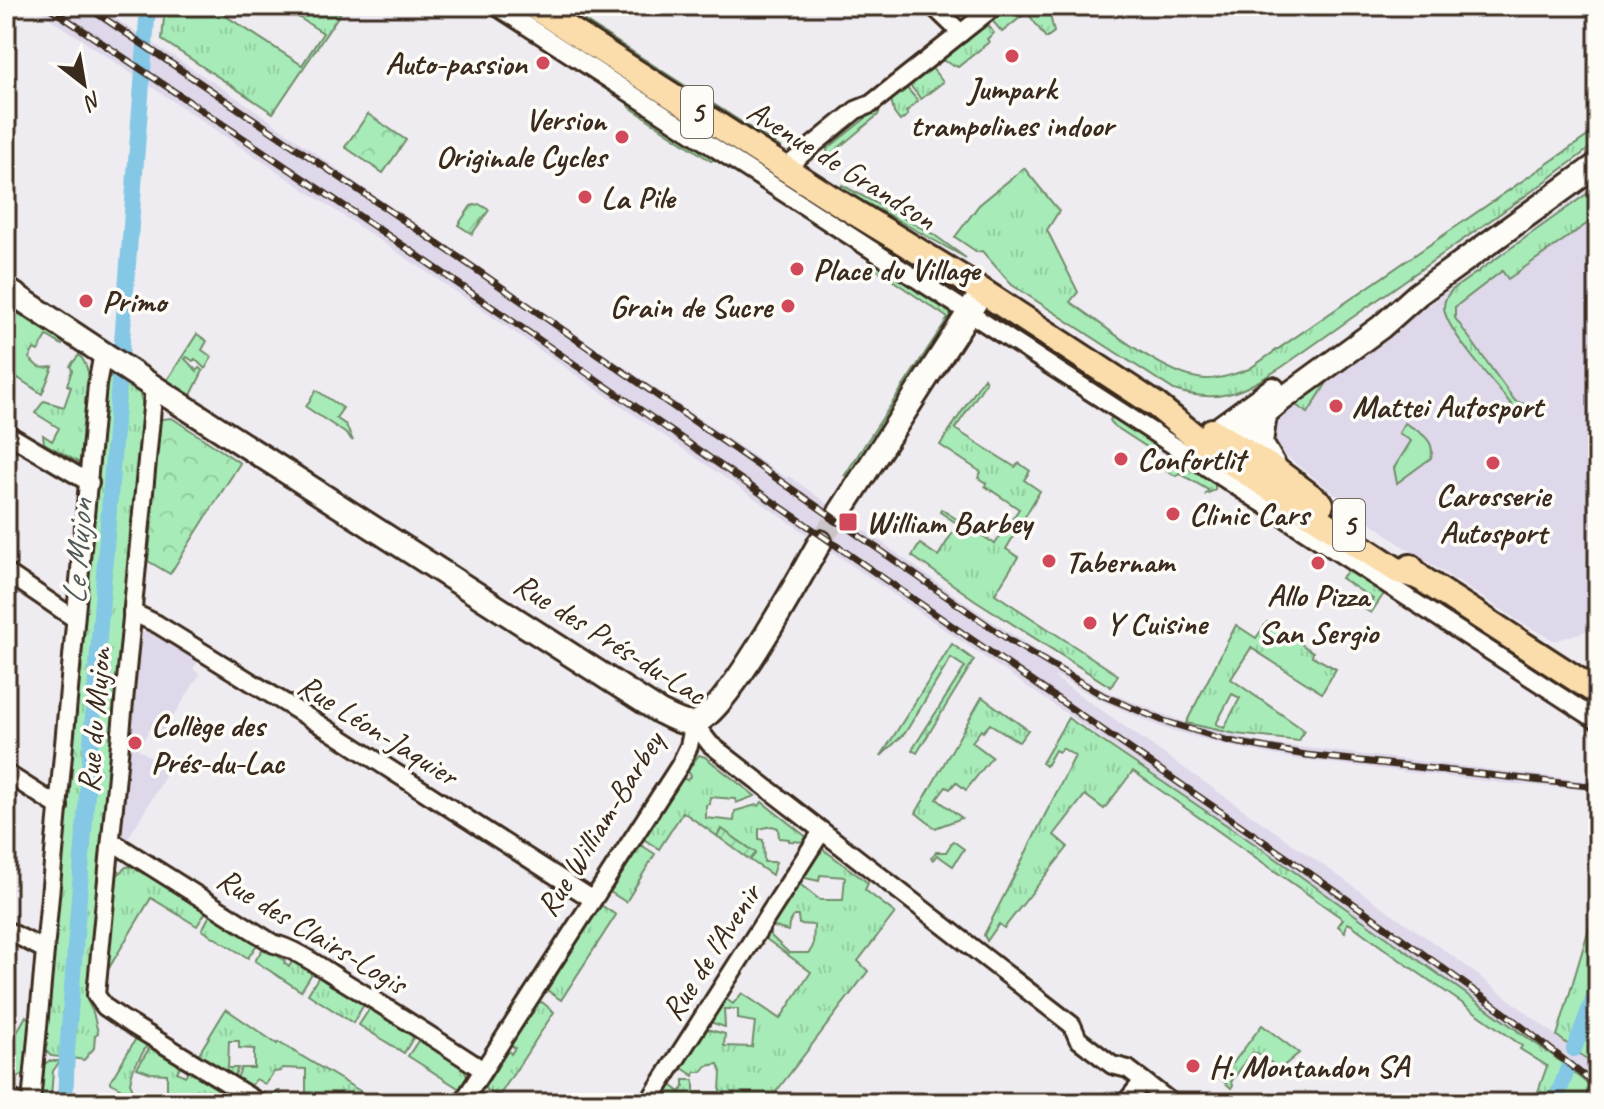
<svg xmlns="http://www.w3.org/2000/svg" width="1604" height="1109" viewBox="0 0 1604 1109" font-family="Caveat,sans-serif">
  <defs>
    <pattern id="grass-tufts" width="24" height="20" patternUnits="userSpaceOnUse" patternTransform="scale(2)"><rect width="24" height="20" fill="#a7ecb8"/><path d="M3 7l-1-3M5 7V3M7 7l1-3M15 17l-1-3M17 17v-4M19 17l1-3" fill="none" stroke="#91cb9e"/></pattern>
    <pattern id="forest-crowns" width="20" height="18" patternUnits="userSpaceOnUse" patternTransform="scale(2)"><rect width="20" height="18" fill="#a7ecb8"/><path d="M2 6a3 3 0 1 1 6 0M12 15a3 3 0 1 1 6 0" fill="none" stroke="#91cb9e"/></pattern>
    <pattern id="garden-furrows" width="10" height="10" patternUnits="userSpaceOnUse" patternTransform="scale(2)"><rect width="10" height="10" fill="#a7ecb8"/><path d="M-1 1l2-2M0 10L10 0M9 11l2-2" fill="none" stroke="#91cb9e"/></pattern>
  </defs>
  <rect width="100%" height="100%" fill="#efecf1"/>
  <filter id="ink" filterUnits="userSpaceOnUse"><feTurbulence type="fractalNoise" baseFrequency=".0125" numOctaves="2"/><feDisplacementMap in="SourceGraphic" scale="16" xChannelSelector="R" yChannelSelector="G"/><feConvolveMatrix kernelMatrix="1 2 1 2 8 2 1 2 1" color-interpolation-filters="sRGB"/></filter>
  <g filter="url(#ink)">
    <g fill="#ded8ea">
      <polygon points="35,6 96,6 254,109 361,186 774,470 787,478 789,476 983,615 1050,659 1106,691 1186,723 1264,743 1598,782 1598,791 1502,783 1294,759 1228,746 1163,728 1100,700 1058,677 1054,677 1457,959 1598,1068 1598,1093 1552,1055 1268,853 443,283 55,22"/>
      <polygon points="1598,183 1598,627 1555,641 1522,623 1398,543 1286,456 1269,437 1273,424 1284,409"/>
      <polygon points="152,630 199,659 193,669 200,674 161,736 150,729 138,749 164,766 169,757 175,760 126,842 119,827 137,638 144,632"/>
    </g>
    <g fill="url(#grass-tufts)" stroke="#718b6b" stroke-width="2" fill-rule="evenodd">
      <polygon points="165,6 210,6 302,65 323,33 281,6 345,6 273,113 162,40"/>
      <polygon points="1005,6 1035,6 1002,32 990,18"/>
      <polygon points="1042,6 1048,6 1054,32 1046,38 1030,16"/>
      <polygon points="585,21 780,147 777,151 582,24"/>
      <polygon points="986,22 994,33 987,39 989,42 958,67 944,61 944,55"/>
      <polygon points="931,67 943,82 921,99 909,84"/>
      <polygon points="906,87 918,101 906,112 908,115 900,121 894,113 891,99"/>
      <polygon points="626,97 718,157 711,161 631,108 624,99"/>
      <polygon points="876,110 880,110 878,115 830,155 835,165 828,162 827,149"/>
      <path d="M1598,129v13l-56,42 -260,183c-40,25 -62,38 -108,23l-162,-105 -30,-34 -5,1 -22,-15 24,-32 45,-37 35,43 -12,19 31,62 -8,10c32,22 98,77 136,77 15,0 29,-5 43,-10z"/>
      <polygon points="842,185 933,234 966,258 845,191 841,188"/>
      <path d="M1598,186v30l-90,63 -6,-8 -47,36v11l60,83 15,5 1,5 -17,-3c-15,-20 -70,-79 -70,-101 0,-7 3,-12 8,-17z"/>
      <polygon points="832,211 942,283 949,291 828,212"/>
      <polygon points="876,262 949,309 952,321 854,472 845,475 948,318 873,267"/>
      <path d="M6,306l58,37 -2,2 -15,-9 -9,15 -4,-2 -5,9c10,9 7,11 24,9l-11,27 -36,-24z"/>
      <polygon points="197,334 207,341 202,350 212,357 205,369 195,359 193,361 187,357 185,359 197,371 199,368 203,371 190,397 166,382"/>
      <polygon points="1031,343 1197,448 1196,453 1034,349"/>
      <path d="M79,355c22,22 6,78 3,107l-2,1 -36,-20 -1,-8 9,6 7,-13 -24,-15 9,-12 20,6 7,-20 -4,-2 5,-15 -2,-4z"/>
      <polygon points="114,375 117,377 61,1057 51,1056 44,1049 104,380"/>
      <polygon points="1331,376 1308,413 1291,402"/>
      <polygon points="984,378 986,382 955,429 1015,467 1019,463 1030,471 1024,480 1040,491 1006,549 1018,557 995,594 1118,675 1111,687 975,600 912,556 920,544 938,556 958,524 940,512 941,509 995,544 1019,509 985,486 986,483 978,478 981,472 940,445"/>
      <polygon points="124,382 139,391 143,405 87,1000 93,1012 98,1033 95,1035 94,1048 84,1060 71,1058"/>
      <polygon points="316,390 343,408 336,418 346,425 353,441 345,433 306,407"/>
      <polygon points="1113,416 1158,444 1158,448 1153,451 1113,425 1110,420"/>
      <path d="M1405,423c14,9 31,16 26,35l-34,25 -3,-15 17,-27 -12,-8z"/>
      <polygon points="1178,458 1215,482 1215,490 1206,494 1208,490 1179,473 1176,476 1166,470 1171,462"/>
      <polygon points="1350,569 1385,592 1371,613 1366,610 1373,599 1341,578"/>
      <polygon points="1421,594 1543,671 1575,695 1576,699 1420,596"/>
      <path d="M1267,622l46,30 -1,4 24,13 -14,24 -71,-45 -20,31 73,51 -5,11 -63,-7 -50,-11 50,-98 20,13zM1232,694l8,4 -16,30 -8,-4z"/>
      <polygon points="952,644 974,660 917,753 912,750 965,667 951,658 905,733 881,756"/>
      <polygon points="982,697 1028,730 1019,742 990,724 983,732 981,730 972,742 992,757 966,790 956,782 950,789 946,787 937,799 962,818 935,828 916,813"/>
      <path d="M1068,718l200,135 284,202 38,31 -6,17h-50l13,-37 -27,-17 2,-3c-56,-42 -115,-79 -170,-121l-5,-2 -2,9 -7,-6 5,-7 -210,-148 -29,38 -19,-14 -31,40 14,12 -64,81 -5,-4 -12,17 -3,-6 91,-179 -13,-8 -3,4 -4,-2 -9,16 -4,-3z"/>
      <polygon points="699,755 705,757 755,796 736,803 735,799 710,797 709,804 706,805 706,818 734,821 735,811 756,805 759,806 762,802 809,839 807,842 789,841 789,839 779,838 778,828 772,826 759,829 759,839 763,840 764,862 776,862 772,875 750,860 755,852 721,829 717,836 683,812 659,849 645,840 645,837 682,778 687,780 691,775 687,771"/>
      <polygon points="953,841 964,849 953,866 937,855 933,860 931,858 936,852 946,852"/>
      <polygon points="641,845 655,854 626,902 610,892"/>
      <polygon points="819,846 868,883 865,890 895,913 858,961 868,971 769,1101 770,1103 735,1103 730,1100 727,1103 654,1103 668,1083 680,1092 684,1087 684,1080 694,1080 694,1092 720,1092 721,1072 718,1064 707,1066 702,1072 695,1072 694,1076 679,1066 703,1028 725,1034 724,1046 752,1047 755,1022 738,1019 738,1009 724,1009 725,1027 707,1021 723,997 733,1004 742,993 780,1019 811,972 762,936 765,930 770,931 770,935 789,953 809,953 813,946 814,925 799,924 798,916 794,916 789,924 788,931 774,927 771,920 797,882 820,900 843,900 845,877 820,875 819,881 801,877"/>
      <polygon points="135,866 138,867 137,870 144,874 146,870 207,910 197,926 151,898 106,973 114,878 126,867"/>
      <polygon points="1598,898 1598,1068 1557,1036"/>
      <polygon points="601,905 616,915 561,1000 547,990"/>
      <polygon points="211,913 258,943 248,958 202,930"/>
      <polygon points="264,947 285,961 284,963 289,967 293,960 310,970 311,975 301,991 255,961"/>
      <polygon points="319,976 362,1002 363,1006 353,1023 308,994"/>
      <polygon points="542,1002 554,1012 499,1096 486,1090 485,1087 508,1050 511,1054 515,1048 511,1045 538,1003"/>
      <polygon points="370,1008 412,1033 413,1038 404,1053 359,1025"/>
      <polygon points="226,1009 277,1044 278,1042 380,1103 270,1103 266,1101 278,1091 280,1091 281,1100 306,1100 306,1069 282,1068 281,1071 274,1072 265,1084 256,1079 249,1089 236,1081 241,1068 254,1068 254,1049 239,1048 239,1041 229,1041 228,1068 238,1068 233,1079 197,1057"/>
      <polygon points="26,1016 31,1021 26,1073 11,1081 6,1078 6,1052"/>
      <polygon points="1262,1025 1299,1053 1280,1069 1257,1053 1252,1053 1231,1082 1233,1085 1231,1088 1221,1079"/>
      <polygon points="138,1035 149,1042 133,1069 130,1083 135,1094 167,1092 167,1074 151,1073 137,1068 152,1044 182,1063 177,1072 185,1076 190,1068 230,1093 225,1103 144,1103 110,1082"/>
      <polygon points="420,1038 464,1067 468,1080 463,1091 408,1056"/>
      <polygon points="49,1061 60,1061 53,1071 51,1097 58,1097 57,1103 39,1103 43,1065"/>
    </g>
    <g fill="url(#forest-crowns)" stroke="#718b6b" stroke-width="2">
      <polygon points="368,114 406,140 383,173 345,147"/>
      <polygon points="172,418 240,463 170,574 148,561 153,512 149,509 157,425 162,419"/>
    </g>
    <g fill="url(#garden-furrows)" stroke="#718b6b" stroke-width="2">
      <polygon points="479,204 489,210 472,234 458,225 471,206"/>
      <polygon points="722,829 756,853 750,860 717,836"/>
    </g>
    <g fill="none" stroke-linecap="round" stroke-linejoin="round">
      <g stroke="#84c8e5" stroke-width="16">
        <polyline points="1574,1049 1598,987"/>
        <polyline points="65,1103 67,1052 148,6"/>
        <polyline points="1555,1103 1568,1068"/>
      </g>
      <polyline stroke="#cbc5c7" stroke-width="22" stroke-dasharray="22 11" stroke-linecap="butt" points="820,542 840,512"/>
      <defs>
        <g id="street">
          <polyline points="496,6 1598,721"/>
          <polyline points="933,6 961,33"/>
          <polyline points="785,168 856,110 871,104 995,6"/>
          <polyline points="154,387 96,995 105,1007 124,1020 260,1103"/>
          <polyline points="6,433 90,483"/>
          <polyline points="6,572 75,619"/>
          <polyline points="132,612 157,624 324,727 592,899"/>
          <polyline points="694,723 710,744 1072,1025 1078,1039 1112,1065 1128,1069 1172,1103"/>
          <polyline points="6,773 59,807"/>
          <path d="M111,841l163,103c18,3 50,25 66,35 49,30 96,60 143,91"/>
          <polyline points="6,930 45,950"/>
          <polyline points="6,1095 19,1103"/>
          <polyline points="31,1103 97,385 103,353"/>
          <polyline points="462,1103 680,765 689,746 694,723"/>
          <polyline points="648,1103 822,831"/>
          <polyline points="1125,1103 1143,1081"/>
        </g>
        <g id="secondary">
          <path d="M6,289l148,98 506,325c9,4 23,13 34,11 31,-7 107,-148 126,-181"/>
          <polyline points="1265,413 1261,443 1278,472"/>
          <polyline points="1214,432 1273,389"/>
          <polyline points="1230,443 1281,400 1381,327 1418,294 1598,164"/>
          <polyline points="840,512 982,292"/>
        </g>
        <g id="primary">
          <polyline points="533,6 831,198 962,278 1156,405 1213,451 1398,571 1419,577"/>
          <polyline points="1212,431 1278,472 1321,504"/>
          <polyline points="1410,567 1419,577 1598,693"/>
        </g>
      </defs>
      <use href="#street" stroke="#3b2a1e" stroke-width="22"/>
      <use href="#secondary" stroke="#3b2a1e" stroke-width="28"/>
      <use href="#primary" stroke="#3b2a1e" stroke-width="30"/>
      <use href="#street" stroke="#fdfcf7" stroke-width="16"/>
      <use href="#secondary" stroke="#fdfcf7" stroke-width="22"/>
      <use href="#primary" stroke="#fbddab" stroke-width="24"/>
      <defs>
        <g id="rail">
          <polyline points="47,6 408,249 1361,909 1502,1011 1598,1087"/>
          <polyline points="86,6 461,259 1012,642 1104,696 1164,721 1229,741 1306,755 1598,787"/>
        </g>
      </defs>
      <use href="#rail" stroke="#3b2a1e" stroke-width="7"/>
      <use href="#rail" stroke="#fdfcf7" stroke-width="4" stroke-dasharray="12" stroke-linecap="butt"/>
    </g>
  </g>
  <g fill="#d1495b" stroke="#fdfcf7" stroke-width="3">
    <circle cx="1012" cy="56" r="8"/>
    <circle cx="543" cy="63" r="8"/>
    <circle cx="622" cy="137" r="8"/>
    <circle cx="585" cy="197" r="8"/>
    <circle cx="797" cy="269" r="8"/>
    <circle cx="86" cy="301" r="8"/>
    <circle cx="788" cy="306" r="8"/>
    <circle cx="1336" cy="406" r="8"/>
    <circle cx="1121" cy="459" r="8"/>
    <circle cx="1493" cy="463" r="8"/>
    <circle cx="1173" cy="514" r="8"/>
    <rect x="838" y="512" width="20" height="20" rx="4"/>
    <circle cx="1049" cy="561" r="8"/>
    <circle cx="1318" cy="563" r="8"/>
    <circle cx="1090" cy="623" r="8"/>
    <circle cx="135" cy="743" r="8"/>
    <circle cx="1193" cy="1066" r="8"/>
  </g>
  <g text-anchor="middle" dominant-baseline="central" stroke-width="7" stroke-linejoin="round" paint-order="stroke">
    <g fill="#fdfcf7" stroke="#75695f" stroke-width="2">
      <rect x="681" y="86" width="32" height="52" rx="6"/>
      <rect x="1333" y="499" width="32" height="52" rx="6"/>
    </g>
    <g font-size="30" font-weight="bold" fill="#3b2a1e">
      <text x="697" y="112">5</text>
      <text x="1349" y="525">5</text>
    </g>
    <g font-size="32" font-weight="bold" fill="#3b2a1e" stroke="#fdfcf7" text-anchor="start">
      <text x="527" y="63" text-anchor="end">Auto-passion</text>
      <text x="1012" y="88" text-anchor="middle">Jumpark<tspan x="1012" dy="37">trampolines indoor</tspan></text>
      <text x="606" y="119" text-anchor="end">Version<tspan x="606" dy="37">Originale Cycles</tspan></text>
      <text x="601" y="197">La Pile</text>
      <text x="813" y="269">Place du Village</text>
      <text x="102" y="301">Primo</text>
      <text x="772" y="306" text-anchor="end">Grain de Sucre</text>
      <text x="1352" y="406">Mattei Autosport</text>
      <text x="1137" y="459">Confortlit</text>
      <text x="1493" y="495" text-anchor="middle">Carosserie<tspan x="1493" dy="37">Autosport</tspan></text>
      <text x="1189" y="514">Clinic Cars</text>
      <text x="866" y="522">William Barbey</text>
      <text x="1065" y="561">Tabernam</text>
      <text x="1318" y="595" text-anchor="middle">Allo Pizza<tspan x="1318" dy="37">San Sergio</tspan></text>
      <text x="1106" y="623">Y Cuisine</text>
      <text x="151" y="725">Collège des<tspan x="151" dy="37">Prés-du-Lac</tspan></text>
      <text x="1209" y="1066">H. Montandon SA</text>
    </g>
    <g font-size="32" fill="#3b2a1e" stroke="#fdfcf7">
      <text transform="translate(842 165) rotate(32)">Avenue de Grandson</text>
      <text transform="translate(610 639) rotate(32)">Rue des Prés-du-Lac</text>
      <text transform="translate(94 720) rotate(-85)">Rue du Mujon</text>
      <text transform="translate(378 730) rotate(32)">Rue Léon-Jaquier</text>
      <text transform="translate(600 824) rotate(-58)">Rue William-Barbey</text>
      <text transform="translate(312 931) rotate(31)">Rue des Clairs-Logis</text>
      <text transform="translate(711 952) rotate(-57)">Rue de l'Avenir</text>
    </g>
    <g font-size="34" font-style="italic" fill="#51595a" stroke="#fdfcf7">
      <text transform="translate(77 552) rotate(-86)">Le Mujon</text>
    </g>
  </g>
  <rect width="1604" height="1109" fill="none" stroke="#fdfcf7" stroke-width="32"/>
  <rect x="16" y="16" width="1572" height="1077" fill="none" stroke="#3b2a1e" stroke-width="3" filter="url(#ink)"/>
  <g transform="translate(84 84) rotate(149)" stroke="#fdfcf7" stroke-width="6" paint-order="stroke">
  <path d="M0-6L14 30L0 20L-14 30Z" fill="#3b2a1e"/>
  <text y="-12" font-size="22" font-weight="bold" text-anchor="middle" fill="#3b2a1e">N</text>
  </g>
</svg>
